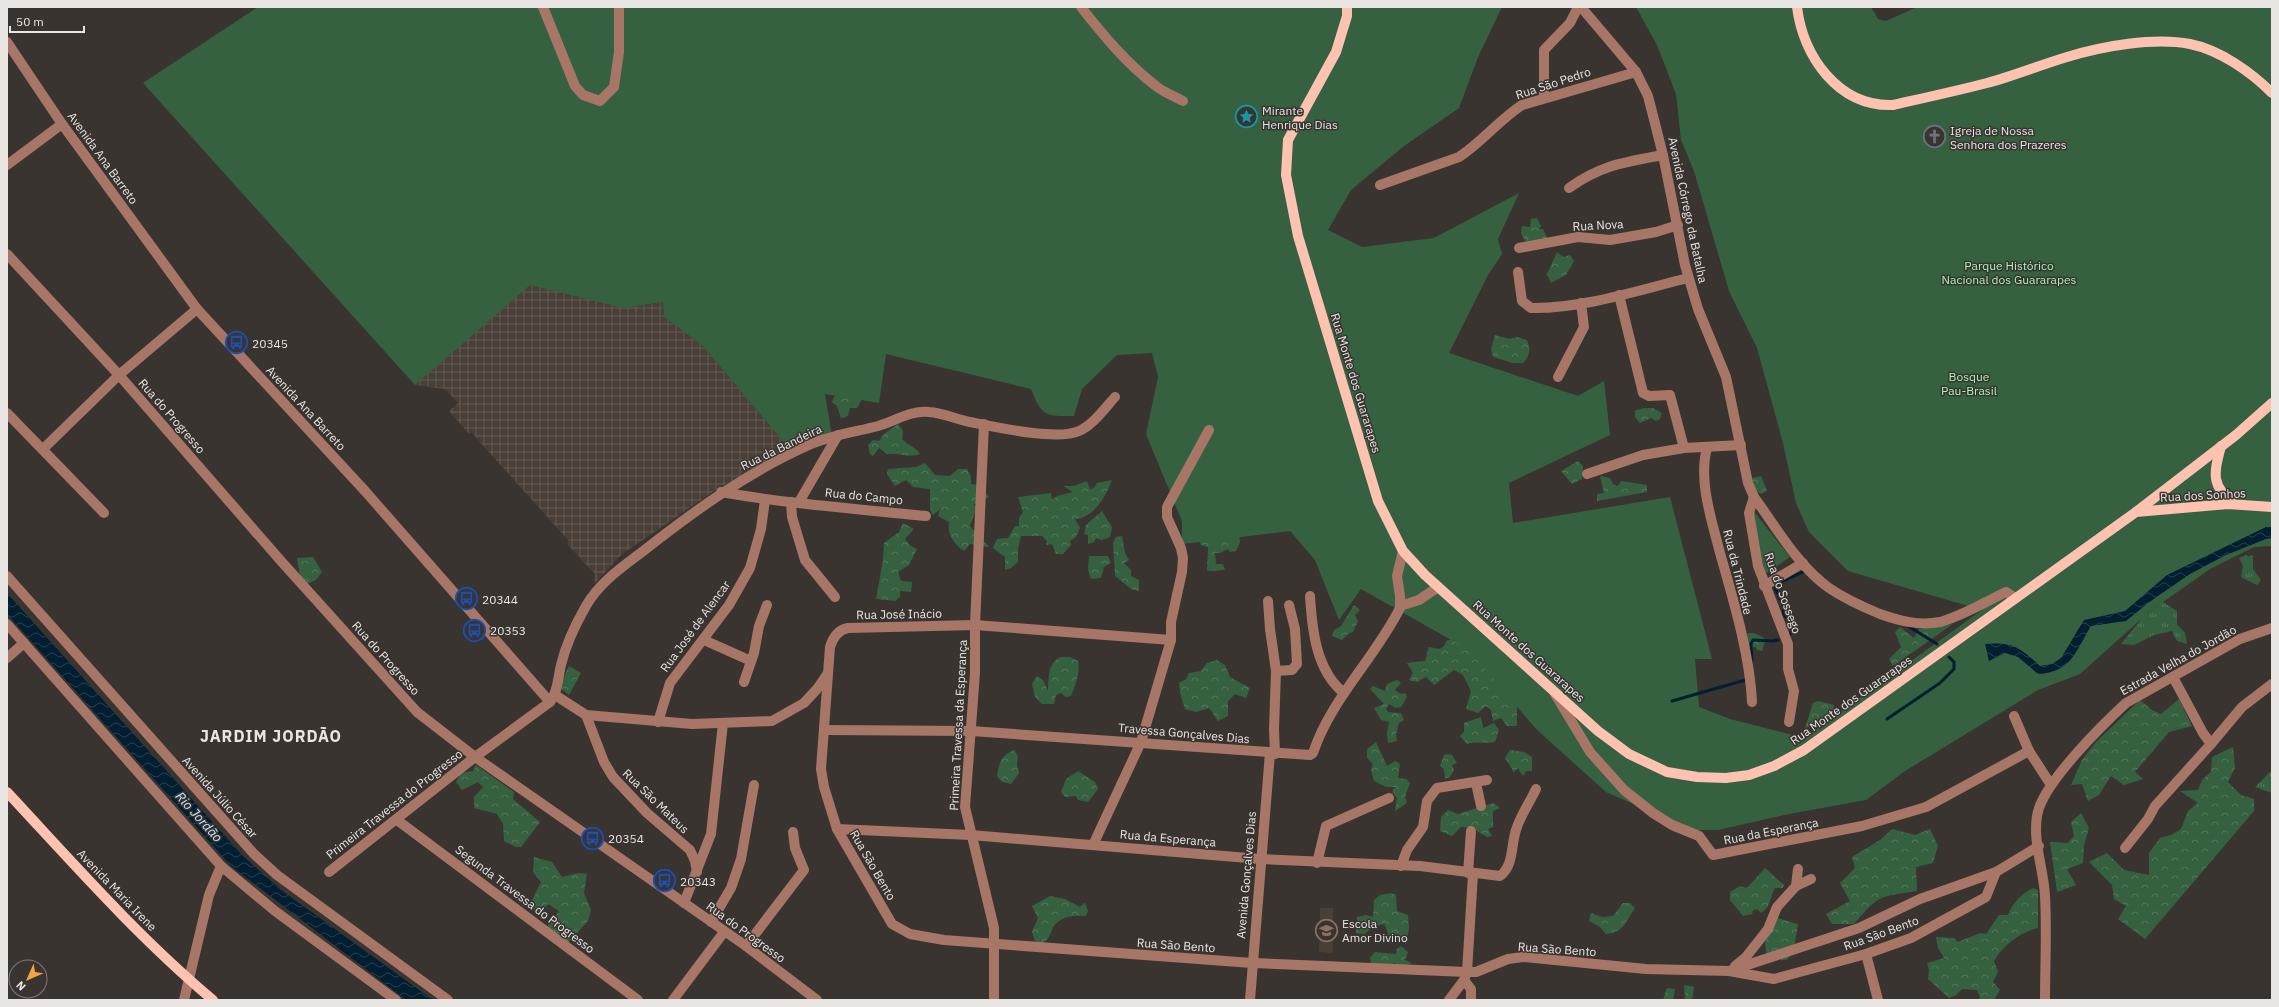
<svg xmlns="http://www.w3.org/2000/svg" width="2279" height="1007" viewBox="0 0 2279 1007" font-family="'IBM Plex Sans',sans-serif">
  <defs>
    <pattern id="industrial-grid" width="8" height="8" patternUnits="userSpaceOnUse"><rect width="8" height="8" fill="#493f37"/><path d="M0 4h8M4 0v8" fill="none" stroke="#635b54"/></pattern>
    <pattern id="grass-tufts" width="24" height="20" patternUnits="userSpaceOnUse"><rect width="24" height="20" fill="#366141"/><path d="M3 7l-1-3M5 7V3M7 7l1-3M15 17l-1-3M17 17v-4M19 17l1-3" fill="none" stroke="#53785c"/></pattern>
    <pattern id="forest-crowns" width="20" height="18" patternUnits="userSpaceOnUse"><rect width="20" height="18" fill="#366141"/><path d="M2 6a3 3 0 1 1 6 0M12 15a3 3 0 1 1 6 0" fill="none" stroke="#53785c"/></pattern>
    <pattern id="water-waves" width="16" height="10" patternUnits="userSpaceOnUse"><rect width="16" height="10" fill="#021f32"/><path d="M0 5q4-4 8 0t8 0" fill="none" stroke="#273f50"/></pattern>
  </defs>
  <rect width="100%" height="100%" fill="#393430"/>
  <polygon fill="#493f37" points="1320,908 1333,908 1333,953 1319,952"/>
  <polygon fill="url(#industrial-grid)" points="531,275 623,308 663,302 664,317 703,346 792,452 720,487 621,555 595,583 594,573 567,544 569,541 471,432 469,434 449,411 458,403 445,389 415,385"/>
  <g fill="url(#grass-tufts)">
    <polygon points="2246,555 2248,557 2253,555 2253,569 2261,580 2257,585 2241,577 2243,566 2239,558"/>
    <polygon points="2163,602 2177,611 2177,624 2185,633 2187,644 2177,641 2172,631 2154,635 2134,645 2121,644 2144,616"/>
    <polygon points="2272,770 2272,793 2255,787"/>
  </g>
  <g fill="url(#forest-crowns)">
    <polygon points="1537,218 1541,226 1539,229 1543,229 1547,238 1526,243 1521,233 1522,226 1530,227 1531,219"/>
    <polygon points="1557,252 1563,257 1570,255 1574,261 1566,275 1551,283 1547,274"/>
    <path d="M1495,335l15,4 7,-2 10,3c4,10 3,15 -4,23h-10l-20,-6 -2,-8z"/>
    <polygon points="835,395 862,399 857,408 850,408 848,416 841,418 837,406 832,402"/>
    <polygon points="1644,408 1653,408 1662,413 1660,419 1656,421 1651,418 1640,423 1635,417 1635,411"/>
    <path d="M898,424l5,7 -1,8c5,6 14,8 18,15 -15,4 -20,-1 -33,0l-8,-6 -6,8 -3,-2 -2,-9 5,-5 6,1 5,-7z"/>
    <polygon points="1578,461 1583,466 1582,479 1572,484 1561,471"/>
    <path d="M925,463l10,12 15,1 8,-7h9l4,8v7l8,1 10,12 -16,8 7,2 -5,5 -5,14 19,21 -19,-3 -6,7c-10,-7 -17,-16 -15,-29l-11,-6 2,-7 -7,6 -3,-5v-21l-17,-2 -7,-7 -11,6 -8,-12 1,-5 28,-2z"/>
    <polygon points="1600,476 1610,478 1613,484 1618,486 1621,481 1647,485 1647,492 1597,501 1597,494 1604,493"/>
    <polygon points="1761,476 1767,491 1761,494 1753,489 1752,478"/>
    <path d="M1112,480c-6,16 -18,38 -37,39l5,9 -4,9 -6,4 1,4 -8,9h-7l-4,-10 -6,1 1,-4 -5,-5h-21l-3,12v14l-7,6 -6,2v-13l-12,-9 4,-9 11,-1 7,-12h4v-8l4,-6 -5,-15 33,-4 1,7 5,-4 16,-4 -10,-6h11l13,-5 3,8 4,-1 3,-5z"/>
    <polygon points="1102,511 1112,527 1110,537 1102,540 1096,538 1094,542 1088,544 1088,535 1084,534 1086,525"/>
    <polygon points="903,523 914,529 905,539 911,546 917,549 909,565 898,572 901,581 912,582 911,592 900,591 900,597 895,601 876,599 883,560 884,543 899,532"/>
    <polygon points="1239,534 1240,542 1236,551 1230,552 1228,549 1220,553 1215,553 1216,564 1223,564 1225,570 1207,571 1208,547 1201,545 1198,539"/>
    <polygon points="1122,536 1125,553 1129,560 1124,563 1131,570 1131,576 1139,580 1139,591 1131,589 1115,576 1113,543 1116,537"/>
    <polygon points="1089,556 1108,556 1111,563 1104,567 1101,578 1091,579 1088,570"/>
    <polygon points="313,557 322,572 316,580 307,584 300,577 297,558"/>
    <polygon points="1354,605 1360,610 1355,615 1358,621 1353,632 1348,634 1342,640 1332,636 1334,630 1341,626"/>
    <polygon points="1953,624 1893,666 1889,659 1901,647 1895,632 1900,627 1914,638 1919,629"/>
    <polygon points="1748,633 1754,633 1764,638 1765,641 1762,651 1757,650 1756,647 1745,648"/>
    <polygon points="1452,639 1470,650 1517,703 1517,726 1507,726 1501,718 1493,721 1491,710 1486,706 1478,713 1466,709 1471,691 1463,675 1454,670 1434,685 1426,677 1417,682 1409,680 1413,673 1407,663 1425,661 1429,647 1440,649 1445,645 1446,641"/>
    <path d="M1061,657h9l8,4c3,9 -3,26 -7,35l-5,1 -5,-4 -5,2 -2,9h-12l-7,-7 -3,-13 5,-8 6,4 5,11c1,-13 -1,-28 13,-34z"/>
    <polygon points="1217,660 1225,665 1230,677 1250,688 1246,698 1235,694 1228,701 1228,716 1218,721 1209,708 1196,712 1185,709 1180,693 1179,683 1186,679 1189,673 1201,671 1207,663"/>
    <polygon points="569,666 581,673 569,695 559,687"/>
    <polygon points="1397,680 1401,683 1395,690 1401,694 1405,693 1407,697 1401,707 1395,708 1389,704 1386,709 1388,712 1401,713 1404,720 1399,723 1396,734 1397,741 1388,743 1387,733 1389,722 1381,720 1374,708 1384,704 1370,689 1373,686 1385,691 1387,684"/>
    <polygon points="2179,699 2192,726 2169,732 2135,772 2143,779 2124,785 2111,776 2099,795 2088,801 2082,784 2071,785 2082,760 2095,743 2140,700 2152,710 2161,714"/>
    <polygon points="1818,701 1834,705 1832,718 1805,728 1813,703"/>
    <path d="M1481,717l2,11 11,-5 5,7 -4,12c-10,2 -18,-1 -28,2l-7,-8 4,-4v-9z"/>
    <polygon points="1376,742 1387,766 1395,761 1400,764 1398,778 1406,779 1410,783 1405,797 1407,803 1395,811 1397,798 1392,792 1395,787 1386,787 1374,781 1371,770 1373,764 1367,758 1367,749"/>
    <polygon points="2233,747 2235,768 2228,782 2241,795 2254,799 2254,811 2145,939 2118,919 2126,906 2114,899 2112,885 2089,862 2107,853 2124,870 2149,875 2149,853 2160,838 2171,835 2181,829 2188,811 2198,803 2180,791 2198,790 2202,780 2211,772 2212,757"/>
    <path d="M1014,750l4,6 -1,9 2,8 -8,11 -9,-2 -5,-6c2,-13 4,-21 17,-26z"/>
    <polygon points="1510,750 1524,752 1532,757 1532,771 1526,771 1523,776 1518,768 1514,772 1505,758"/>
    <polygon points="1447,754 1452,755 1457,763 1452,765 1454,770 1450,777 1445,779 1444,769 1440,766 1444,755"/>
    <polygon points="476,765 514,792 513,799 540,822 521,847 516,847 504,841 503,824 497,814 474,808 474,797 483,787 478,782 462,790 456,782 461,773 473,771"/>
    <polygon points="1078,771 1095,782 1098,789 1088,802 1078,800 1076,796 1065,797 1061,792 1066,779"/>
    <polygon points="1493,803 1500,808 1493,811 1493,827 1488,829 1492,836 1487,837 1472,828 1461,827 1452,836 1440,831 1441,817 1448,810 1458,814"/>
    <polygon points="2081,813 2089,828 2084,845 2083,863 2067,869 2076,885 2057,892 2050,842 2068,843 2074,836 2071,822"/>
    <path d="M1892,829l23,6 15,-6 8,17 -5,17 -17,4 1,24c-39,6 -37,3 -63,33h-22l-6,-10 24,-13 -10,-18 15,-15 -3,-11 28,-17z"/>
    <polygon points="534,857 552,862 562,877 578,873 587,874 584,893 591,910 588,921 565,946 547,927 559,911 548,904 538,917 530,904 541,882 533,872"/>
    <path d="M1765,868l19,17 -1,3h-8c-6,10 -3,18 -14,25l-4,-4 -4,1 -1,4 -9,2 -13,-16v-8l10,-6 7,2z"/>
    <path d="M2033,888l5,2v38c-17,4 -35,17 -44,33l4,11 -5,10 7,8 -6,10h-16l2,-3 -3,-7 -15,-1 -6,6 -7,3 -21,-19 1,-9 -2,-7 17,-5 -6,-10 -2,-11 18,1 4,4 22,-9 6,1 13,-19h9c4,-11 14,-22 25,-27z"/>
    <polygon points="1391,893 1396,895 1397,911 1408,915 1409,929 1406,944 1399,939 1390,943 1387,930 1384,924 1375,926 1364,934 1356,933 1357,917 1366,915 1373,917 1374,900 1380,895"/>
    <path d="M1050,896l15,3 15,8 5,-4 3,8 -2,5c-11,-1 -25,0 -32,10 -4,7 -4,13 -12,18l-7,-3 -3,-9 6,-14 -6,-12z"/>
    <path d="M1623,903h7l5,5c-10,14 -10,24 -29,26l-6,-7 -11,-6 2,-8 11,4 11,-1z"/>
    <polygon points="1777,918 1798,924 1793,954 1786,960 1767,959 1765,942"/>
    <polygon points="1401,946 1408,952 1405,960 1412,963 1401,966 1394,963 1391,965 1371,964 1370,958 1375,952 1396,954 1397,949"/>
    <polygon points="1684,985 1694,987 1692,1000 1685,1000"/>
    <polygon points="1667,988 1675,989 1673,1000 1663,1000"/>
  </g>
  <g fill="#366141">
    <path d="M258,7h1244l-24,50 -19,51 -55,38 -53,44 -23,40 34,17 72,-9 85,-45 -21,46 4,15 -14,21 -39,78 129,43 26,-15 6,54 -101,48 4,40 157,-26 42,162h-17l4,48 31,12 74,19 178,-128 -134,-39 -39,-39 -13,-29 -13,-60 -26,-95 -28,-57 -35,-120 -13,-31 -5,-46 -19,-49 -21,-38h235l7,12 8,2 31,-14h355v539l-18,1 -44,22 -61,43 -69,62 -42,16 -133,81 -39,29 -77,14 -71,16h-26l-86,-38 -70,-63 -67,-79 -108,-61 -22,31 -24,-60 -25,-29 -108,13v-23l-36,-87 12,-57 -6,-24 -35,2 -35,34 -8,27c-29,0 -32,1 -43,-27l-145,-35 -7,49 -54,-9 7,42 -40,16 -89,-106 -39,-29 -1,-15 -40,6 -93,-23 -115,100 -272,-302z"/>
    <polygon points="1751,508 1790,557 1765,574"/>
  </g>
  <g fill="url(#water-waves)">
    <path d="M2266,527h6v11l-6,1 -40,16 -36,19 -42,29 -22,18 -35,5c-16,26 -19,46 -53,48l-20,-17 -13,-4 -16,8 -4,-17c28,-2 34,3 55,22l12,-2 9,-6 23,-38 41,-9 42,-36z"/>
    <polygon points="7,593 243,856 281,890 433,1000 406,1000 231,866 7,614"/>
  </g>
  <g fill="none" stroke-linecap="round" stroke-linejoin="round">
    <g stroke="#021f32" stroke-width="3">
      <polyline points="1908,626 1937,644"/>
      <polyline points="1789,636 1792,631 1790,621 1784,615 1783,605 1775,588 1779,583 1805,571"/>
      <polyline points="1752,660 1751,644 1753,640 1773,641 1778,640"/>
      <polyline points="1672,701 1749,679"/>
      <polyline points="1887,719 1940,683 1954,669 1954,662 1949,657"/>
    </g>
    <g stroke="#a77667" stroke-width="10">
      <polyline points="543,7 575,86 583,95 600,101 614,87 619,52 619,7"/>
      <path d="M1081,7c22,28 46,57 75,79 7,6 18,10 27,15"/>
      <path d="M1581,7l55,65 12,24 15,59 22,110 13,44 28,68 22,106 6,14c22,30 44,69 75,91 16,11 34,19 51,26 20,7 39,12 60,8 22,-6 45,-20 66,-30l9,6"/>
      <polyline points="7,42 62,124 197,309 365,491 550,702"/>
      <polyline points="1544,98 1544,50 1570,23 1578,7"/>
      <polyline points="7,165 62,124"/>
      <path d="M1380,185l79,-28c23,-15 40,-37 63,-52l114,-33"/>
      <path d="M1569,188c32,-23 56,-26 94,-33"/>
      <polyline points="1519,248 1578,237 1610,240 1656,232 1678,225"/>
      <polyline points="7,254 119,375 281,561 417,712 475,757 746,946 817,1000"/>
      <path d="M1518,272l4,29 9,7c51,1 108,-18 157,-30"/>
      <polyline points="1619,295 1643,393 1649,396 1670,395 1684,448"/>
      <polyline points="1558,377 1584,327 1581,303"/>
      <polyline points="7,413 104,513"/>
      <polyline points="984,424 975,625 975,673 965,807 994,928 994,1000"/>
      <path d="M1707,448c-9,33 5,73 13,105 13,46 30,102 32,149"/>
      <polyline points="43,449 119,375 197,309"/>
      <polyline points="1587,474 1643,455 1684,448 1741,445"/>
      <path d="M721,492c68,12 137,17 205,24"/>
      <polyline points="1754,497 1749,513 1758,566 1788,644 1788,669 1794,691 1789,722"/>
      <polyline points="791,502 792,517 805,560 835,597"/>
      <polyline points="799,502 838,435"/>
      <polyline points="7,576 254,854 277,875 448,1000"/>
      <polyline points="1764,586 1803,563"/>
      <path d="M1310,596c2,33 6,75 34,97"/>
      <polyline points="1268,601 1270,629 1276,671 1274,729 1275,754"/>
      <polyline points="1400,606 1419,600 1438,587"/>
      <polyline points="7,624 221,866 275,911 396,1000"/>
      <polyline points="704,640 751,661"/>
      <path d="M1171,640l-196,-15 -127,3c-10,2 -15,9 -18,19l-9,122 3,18 13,42 55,95 18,10 34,6 308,23 215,9h9l32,-13 15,-2 123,12 83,2 130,-43 61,-29 76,-27 43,-26"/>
      <polyline points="7,658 24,643"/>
      <polyline points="1276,671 1292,670 1297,664 1295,629 1289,605"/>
      <polyline points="744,682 754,653 759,626 767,605"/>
      <polyline points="1555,694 1590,752 1624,790 1653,813 1672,825 1699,836 1713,855 1862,826 1926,807 2029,751"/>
      <polyline points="555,695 586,715 604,762 613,777 647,813 690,850 695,861 697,872"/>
      <polyline points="586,715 692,724 772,721 804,703 817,689 828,673"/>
      <polyline points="2014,716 2029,751 2051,785"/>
      <polyline points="658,722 670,683 729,605 750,568 761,529 765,500"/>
      <path d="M824,730l147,1 339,24 3,-2c18,-54 62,-95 87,-145v-12l-3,-20 6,-25"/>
      <polyline points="2211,744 2242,707 2272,684"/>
      <polyline points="1476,783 1481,806"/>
      <polyline points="397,820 638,1000"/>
      <path d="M837,829l134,6 289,24 160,7 80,10c14,-10 11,-32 16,-46 4,-14 14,-28 20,-41"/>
      <polyline points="1093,845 1141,742 1171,640 1171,622 1182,572 1183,558 1181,548 1167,517 1167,507 1209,430"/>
      <polyline points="2125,848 2148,819 2155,806 2211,744 2203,733 2173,677"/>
      <polyline points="1317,863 1326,826 1389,798"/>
      <polyline points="1401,866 1407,850 1423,827 1427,801 1437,788 1487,780"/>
      <path d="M329,872l146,-115 75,-55c8,-10 8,-25 11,-37 5,-21 14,-40 25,-59 13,-23 35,-38 56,-54 52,-41 106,-80 167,-107 22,-10 46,-13 69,-19 17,-5 33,-16 51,-14 14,1 27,7 41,10 25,5 87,19 109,9 14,-6 26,-23 36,-34"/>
      <polyline points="1468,873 1471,831"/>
      <polyline points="1796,886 1798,869"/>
      <polyline points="684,903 711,834 723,723"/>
      <polyline points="711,922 731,888 741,859 754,785"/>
      <polyline points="746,946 804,870 795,848 793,832"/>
      <polyline points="1866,954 1878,1000"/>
      <polyline points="1735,966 1746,957 1768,929 1777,907 1796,886 1811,879"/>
      <polyline points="1729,971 1774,979 1866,954 1911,938 1986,897 1996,872"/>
      <polyline points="1464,980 1471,989 1471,1000"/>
      <polyline points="184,1000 209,895 221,866"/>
      <polyline points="673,1000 724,932"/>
      <polyline points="1250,1000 1270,753"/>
      <polyline points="1449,1000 1464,980 1467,972 1473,874"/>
      <path d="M2045,1000c0,-34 2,-69 0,-104 -1,-27 -15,-61 -6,-88 11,-31 62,-82 87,-105l114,-64 32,-11"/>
    </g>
    <g stroke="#fec2b0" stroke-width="10">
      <polyline points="1347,7 1347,16 1336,52 1288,140 1286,175 1298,236 1378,501 1403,551 1425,575 1598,731 1629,754 1667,772 1697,777 1726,778 1749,775 1774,766 1804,750 2136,512 2236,435 2272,403"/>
      <path d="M1797,7c6,49 41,100 96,98 31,-7 63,-14 94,-22 27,-7 53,-18 80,-26 36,-11 87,-20 123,-13 30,6 61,28 82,49"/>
      <path d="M2221,446c-7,27 -11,40 14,58"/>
      <polyline points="2136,512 2228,504 2272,507"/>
      <path d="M7,792c67,72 131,145 206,208"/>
    </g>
  </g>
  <defs>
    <symbol id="sight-ring" viewBox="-11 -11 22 22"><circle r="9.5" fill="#393430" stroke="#0f9aa8" stroke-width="1.5"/><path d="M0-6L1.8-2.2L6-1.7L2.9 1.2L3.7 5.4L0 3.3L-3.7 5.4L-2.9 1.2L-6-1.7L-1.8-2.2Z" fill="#0f9aa8"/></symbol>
    <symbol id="church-ring" viewBox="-11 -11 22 22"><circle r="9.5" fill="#393430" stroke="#6b7280" stroke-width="1.5"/><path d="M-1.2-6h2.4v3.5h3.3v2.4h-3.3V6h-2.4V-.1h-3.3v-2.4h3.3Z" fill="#6b7280"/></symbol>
    <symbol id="bus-ring" viewBox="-11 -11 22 22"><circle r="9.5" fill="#393430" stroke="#1a4fb4" stroke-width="1.5"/><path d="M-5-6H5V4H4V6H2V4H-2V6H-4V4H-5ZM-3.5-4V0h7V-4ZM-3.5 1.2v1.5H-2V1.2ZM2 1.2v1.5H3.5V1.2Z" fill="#1a4fb4"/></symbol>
    <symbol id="school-ring" viewBox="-11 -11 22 22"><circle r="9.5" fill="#393430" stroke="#8d6e63" stroke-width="1.5"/><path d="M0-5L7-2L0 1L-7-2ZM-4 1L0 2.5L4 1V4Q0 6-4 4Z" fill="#8d6e63"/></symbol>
  </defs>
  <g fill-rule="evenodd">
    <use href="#sight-ring" x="1234" y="104" width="25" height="25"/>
    <use href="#church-ring" x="1922" y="124" width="25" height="25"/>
    <use href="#bus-ring" x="224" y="330" width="25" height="25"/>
    <use href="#bus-ring" x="454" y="586" width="25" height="25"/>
    <use href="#bus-ring" x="462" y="618" width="25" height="25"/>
    <use href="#bus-ring" x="580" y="826" width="25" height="25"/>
    <use href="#bus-ring" x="652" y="868" width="25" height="25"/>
    <use href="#school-ring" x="1314" y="918" width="25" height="25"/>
  </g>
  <g text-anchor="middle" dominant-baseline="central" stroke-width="3" stroke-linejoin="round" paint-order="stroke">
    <g font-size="12" fill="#e8e5e3" stroke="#393430">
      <text transform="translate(1553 83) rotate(-18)">Rua São Pedro</text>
      <text transform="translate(103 158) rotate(54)">Avenida Ana Barreto</text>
      <text transform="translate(1688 210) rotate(78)">Avenida Córrego da Batalha</text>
      <text transform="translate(1598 225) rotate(-3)">Rua Nova</text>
      <text transform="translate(1356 383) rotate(73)">Rua Monte dos Guararapes</text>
      <text transform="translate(306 408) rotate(47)">Avenida Ana Barreto</text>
      <text transform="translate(172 416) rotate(49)">Rua do Progresso</text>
      <text transform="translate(781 447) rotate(-26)">Rua da Bandeira</text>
      <text transform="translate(2203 495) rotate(-3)">Rua dos Sonhos</text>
      <text transform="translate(864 496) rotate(6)">Rua do Campo</text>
      <text transform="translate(1738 572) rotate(76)">Rua da Trindade</text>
      <text transform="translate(1783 593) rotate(70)">Rua do Sossego</text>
      <text transform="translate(899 614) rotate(-1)">Rua José Inácio</text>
      <text transform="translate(695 626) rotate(-54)">Rua José de Alencar</text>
      <text transform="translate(1529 651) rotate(42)">Rua Monte dos Guararapes</text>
      <text transform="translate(386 658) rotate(48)">Rua do Progresso</text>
      <text transform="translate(2178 660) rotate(-29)">Estrada Velha do Jordão</text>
      <text transform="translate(1851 700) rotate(-35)">Rua Monte dos Guararapes</text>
      <text transform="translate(958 725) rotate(-87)">Primeira Travessa da Esperança</text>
      <text transform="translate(1184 733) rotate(5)">Travessa Gonçalves Dias</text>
      <text transform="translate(220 797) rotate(48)">Avenida Júlio César</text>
      <text transform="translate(656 801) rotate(44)">Rua São Mateus</text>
      <text transform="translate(394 804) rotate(-38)">Primeira Travessa do Progresso</text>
      <text transform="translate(1771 831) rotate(-11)">Rua da Esperança</text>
      <text transform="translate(1168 838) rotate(5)">Rua da Esperança</text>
      <text transform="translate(873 865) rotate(60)">Rua São Bento</text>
      <text transform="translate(1246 875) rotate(-85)">Avenida Gonçalves Dias</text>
      <text transform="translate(117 890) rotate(46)">Avenida Maria Irene</text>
      <text transform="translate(525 899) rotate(37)">Segunda Travessa do Progresso</text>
      <text transform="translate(746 932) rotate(36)">Rua do Progresso</text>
      <text transform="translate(1881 933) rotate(-20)">Rua São Bento</text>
      <text transform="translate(1176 945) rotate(4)">Rua São Bento</text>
      <text transform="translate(1557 949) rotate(4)">Rua São Bento</text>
    </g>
    <g font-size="12" fill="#e8e5e3" stroke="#393430" text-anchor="start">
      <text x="1262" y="110">Mirante<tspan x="1262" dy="14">Henrique Dias</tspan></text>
      <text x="1950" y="130">Igreja de Nossa<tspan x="1950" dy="14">Senhora dos Prazeres</tspan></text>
      <text x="252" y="343">20345</text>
      <text x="482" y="599">20344</text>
      <text x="490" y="630">20353</text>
      <text x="608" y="838">20354</text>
      <text x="680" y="881">20343</text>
      <text x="1342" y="923">Escola<tspan x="1342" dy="14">Amor Divino</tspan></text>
    </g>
    <g font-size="12" fill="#a5f6b8" stroke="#393430">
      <text x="2009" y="265">Parque Histórico<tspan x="2009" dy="14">Nacional dos Guararapes</tspan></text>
      <text x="1969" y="376">Bosque<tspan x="1969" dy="14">Pau-Brasil</tspan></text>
    </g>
    <g font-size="13" font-style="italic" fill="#c3e2fa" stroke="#393430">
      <text transform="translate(199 817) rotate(48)">Rio Jordão</text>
    </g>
    <g font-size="16" font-weight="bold" letter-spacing="1" fill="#e8e5e3" stroke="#393430">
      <text x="271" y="736">JARDIM JORDÃO</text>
    </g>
  </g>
  <rect width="2279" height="1007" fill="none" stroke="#e8e5e3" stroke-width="16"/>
  <g transform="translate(28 979) rotate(225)"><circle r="19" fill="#393430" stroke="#7f7b78"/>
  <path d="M0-3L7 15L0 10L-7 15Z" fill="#f4a344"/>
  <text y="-6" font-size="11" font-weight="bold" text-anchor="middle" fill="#e8e5e3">N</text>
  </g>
  <path d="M10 26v6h74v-6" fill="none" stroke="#e8e5e3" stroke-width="2"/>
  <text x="16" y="26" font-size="12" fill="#e8e5e3" stroke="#393430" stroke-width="3" paint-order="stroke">50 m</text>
</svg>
